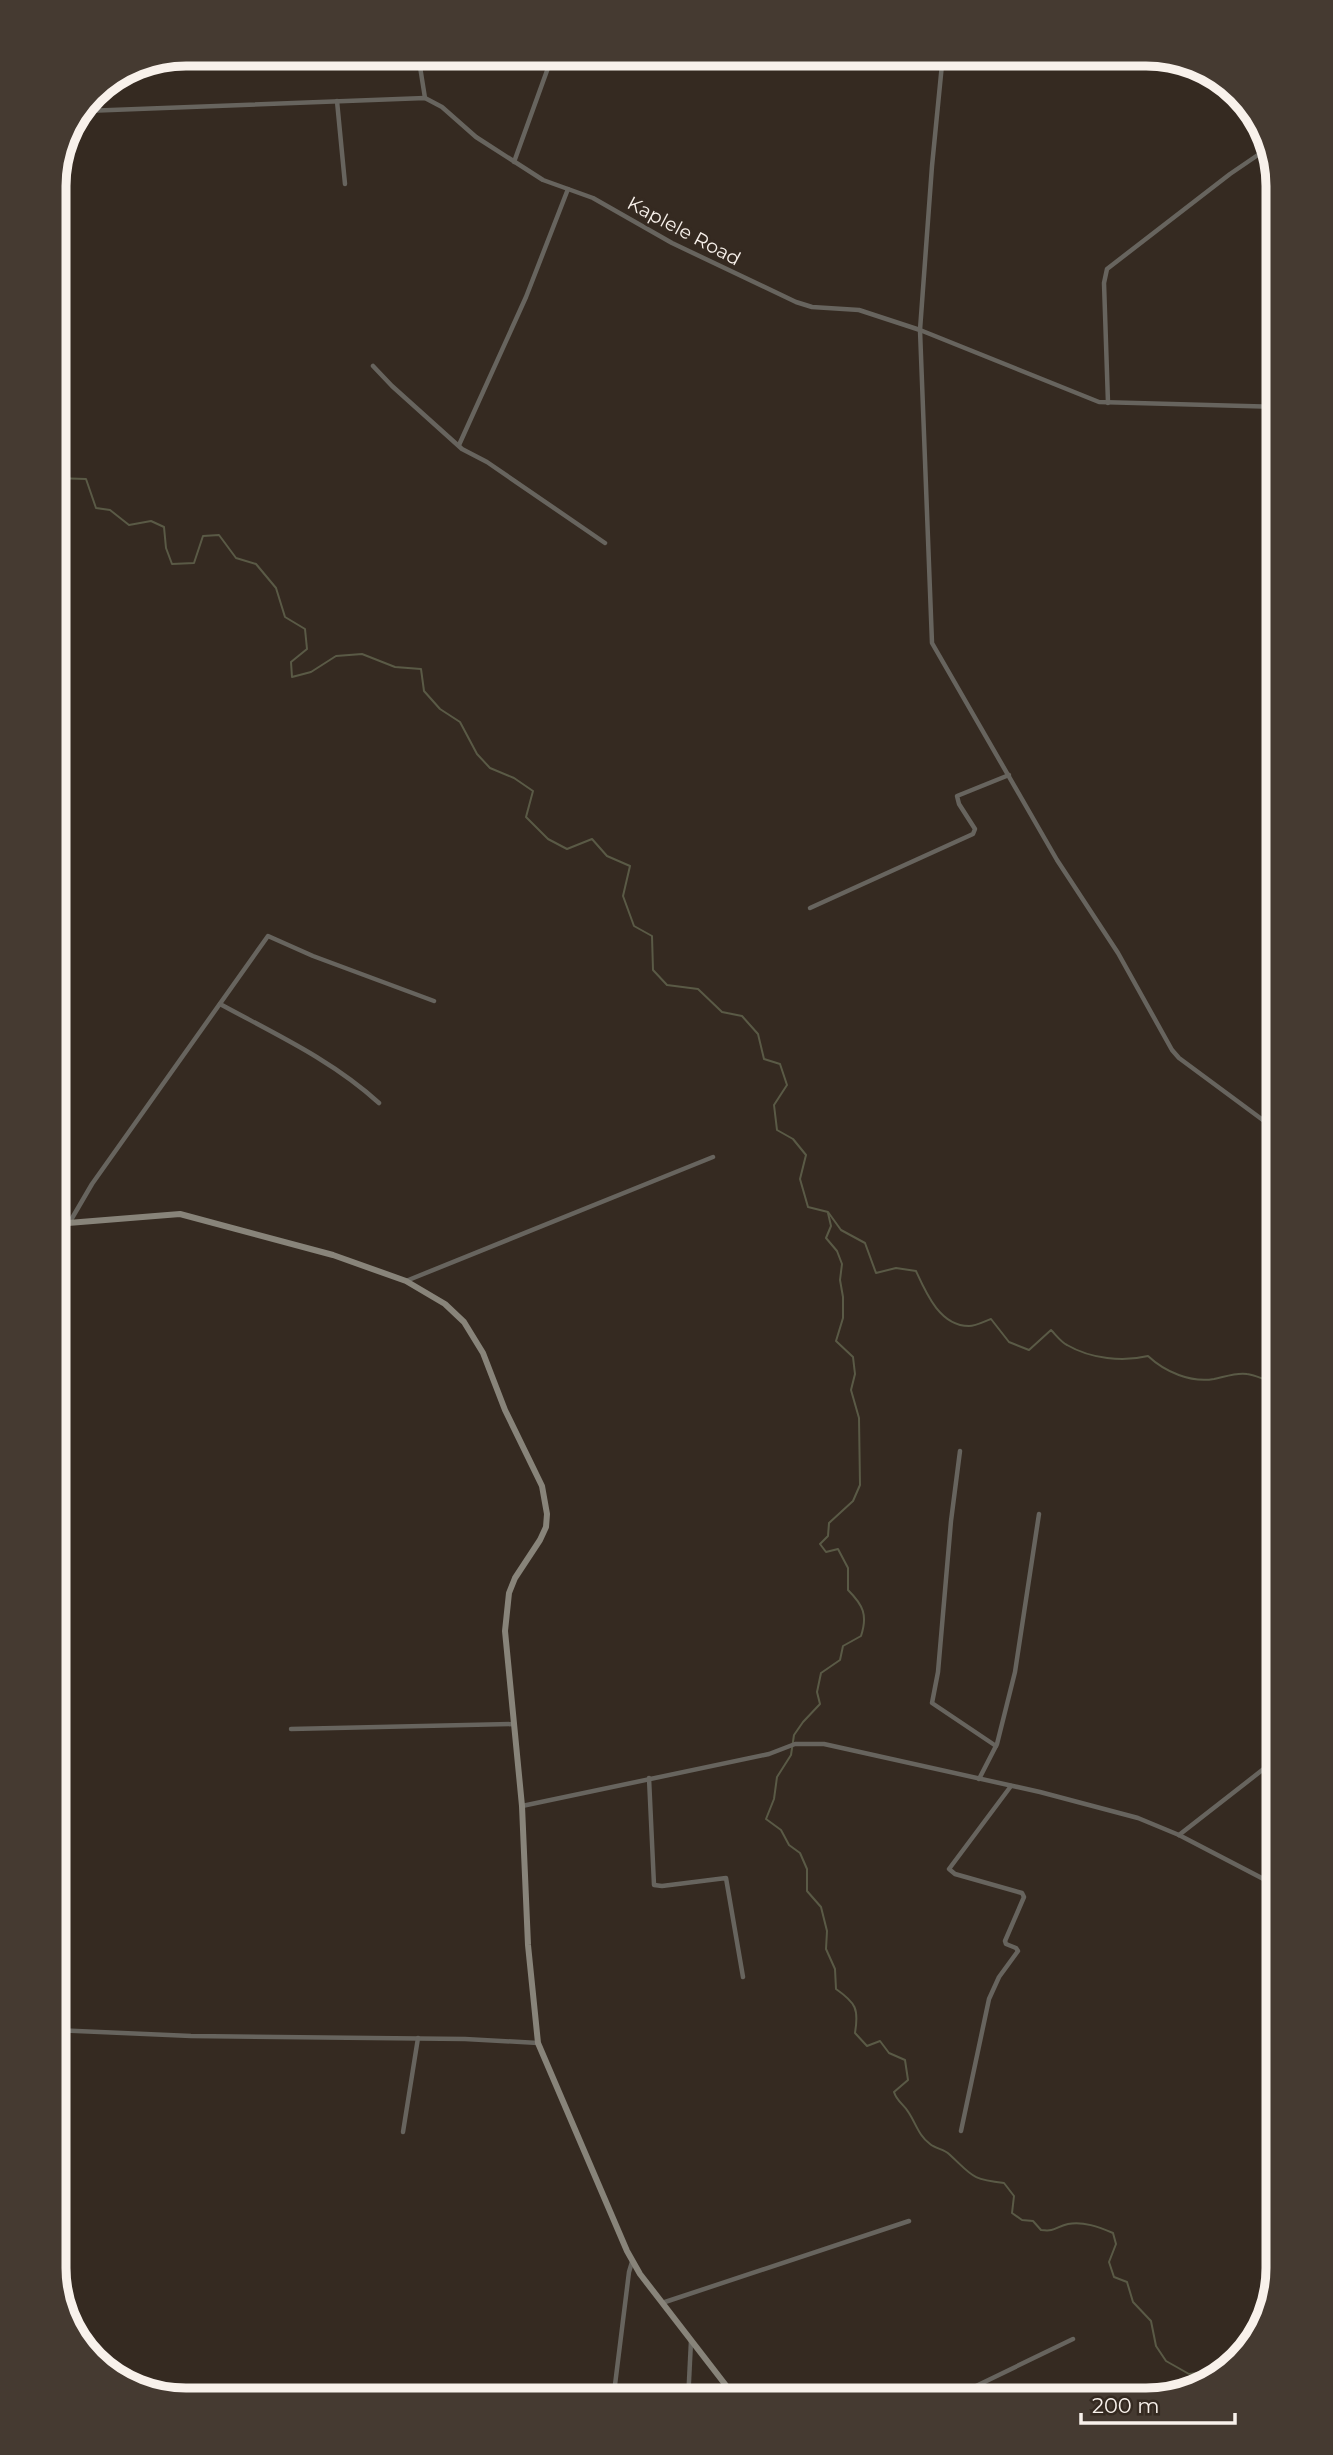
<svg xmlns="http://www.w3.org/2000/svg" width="1333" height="2455" viewBox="0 0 1333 2455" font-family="Montserrat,sans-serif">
  <rect width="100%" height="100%" fill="#352a21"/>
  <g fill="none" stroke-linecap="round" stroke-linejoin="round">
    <g stroke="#5a5a46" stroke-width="2">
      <path d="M54,478l32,1 10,29 14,2 19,15 22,-4 13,6 2,21 6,16 22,-1 9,-27 16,-1 17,23 20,6 20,24 9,29 20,12 2,20 -16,13 1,15 19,-5 25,-16 26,-2 33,13 26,2 3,22 16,18 20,13 17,32 13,14 24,10 19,13 -7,26 22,22 19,10 25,-10 15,17 23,10 -7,30 11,30 18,10 1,34 14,15 31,4 24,23 20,4 16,18 6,25 16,5 7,21 -13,20 3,25 16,9 13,16 -6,24 8,28 20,5 13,18 24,13 11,30 20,-5 20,3c10,22 24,55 53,55 7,0 16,-5 22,-7l18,23 20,8 22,-20c5,5 10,12 16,15 24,14 56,17 81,11 17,16 43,27 66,23 10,-2 23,-7 33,-5 11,1 20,9 32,8"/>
      <path d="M828,1213l3,13 -5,12 11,13 5,13 -2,16 3,17v21l-7,23 17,16 2,17 -4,16 8,28 1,67 -7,16 -24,22 -1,13 -8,8 6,8 12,-3 10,19v22c15,15 20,25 13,46l-18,10 -3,14 -19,13 -4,19 3,12 -17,18 -9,13 -3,20 -14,22 -3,22 -8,20 15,11 8,15 11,8 7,16v22l14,16 6,24 -1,18 9,20 1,20c20,14 23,20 19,44l12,13 13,-5 9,12 16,7 3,20 -14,12c3,10 10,12 15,21 7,11 10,23 21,31 6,5 14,5 19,10 24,22 21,25 55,29l10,13 -2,17 10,7 11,1 8,9c15,2 14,-3 27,-6 15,-3 31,3 45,9l3,11 -7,18 5,15 13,5 6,20 18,19 5,25 10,15 23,13 22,-3 18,-7"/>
    </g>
    <g stroke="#67645e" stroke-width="4.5">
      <polyline points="418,54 425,98"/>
      <polyline points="943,54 932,166 920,330 932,643 1057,860 1118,953 1172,1050 1179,1058 1279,1132"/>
      <polyline points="337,101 345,184"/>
      <polyline points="85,111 425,98 442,107 476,137 543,180 593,198 672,243 796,302 812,307 859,310 920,330 1099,402 1279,407"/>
      <polyline points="514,162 553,54"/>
      <polyline points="373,366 392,386 462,449 487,462 605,543"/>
      <polyline points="1108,403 1104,283 1107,269 1230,174 1271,146"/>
      <polyline points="459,445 526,297 568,189"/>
      <polyline points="810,908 973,834 975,829 959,804 957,796 1009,775"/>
      <path d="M220,1004c55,30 112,56 159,99"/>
      <polyline points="54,1249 92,1184 268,936 313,956 434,1001"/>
      <polyline points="406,1281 713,1157"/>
      <polyline points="960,1451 951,1521 938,1672 932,1703 996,1746"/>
      <polyline points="291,1729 514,1724"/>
      <polyline points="649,1778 654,1885 662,1886 726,1878 743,1977"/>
      <polyline points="979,1779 997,1744 1015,1672 1039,1514"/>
      <polyline points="522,1806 769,1754 795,1744 824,1744 1040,1792 1138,1818 1179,1835 1279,1887"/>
      <polyline points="1179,1835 1279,1757"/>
      <polyline points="54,2030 191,2036 465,2039 538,2043"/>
      <polyline points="961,2131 989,1999 999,1977 1018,1951 1016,1948 1006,1944 1005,1941 1024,1897 1022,1893 955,1874 949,1869 1011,1786"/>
      <polyline points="403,2132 418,2038"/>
      <polyline points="662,2303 909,2221"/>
      <polyline points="613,2401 629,2272 632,2262"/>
      <polyline points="688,2401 691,2341"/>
      <polyline points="945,2401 1073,2339"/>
    </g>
    <polyline stroke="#88847a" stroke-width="6" points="54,1226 68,1223 180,1214 333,1255 406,1281 445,1304 464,1322 483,1353 505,1410 542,1486 547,1514 546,1527 540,1540 515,1578 509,1593 505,1631 522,1806 528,1945 538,2043 627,2251 640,2274 738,2401"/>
  </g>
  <g text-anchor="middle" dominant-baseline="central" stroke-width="6" stroke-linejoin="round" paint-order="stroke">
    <g font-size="19" fill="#f8f1eb" stroke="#352a21">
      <text transform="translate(684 231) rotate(28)">Kaplele Road</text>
    </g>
  </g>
  <path d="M0 0H1333V2455H0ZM186 66H1146A120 120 0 0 1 1266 186V2268A120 120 0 0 1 1146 2388H186A120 120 0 0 1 66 2268V186A120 120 0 0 1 186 66Z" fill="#453a31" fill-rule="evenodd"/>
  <path fill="none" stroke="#f8f1eb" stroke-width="9" d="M186 66H1146A120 120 0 0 1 1266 186V2268A120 120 0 0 1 1146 2388H186A120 120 0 0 1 66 2268V186A120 120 0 0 1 186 66Z"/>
  <path d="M1081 2413v10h154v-10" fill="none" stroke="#f8f1eb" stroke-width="3.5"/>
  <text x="1092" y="2413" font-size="21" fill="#f8f1eb" stroke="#352a21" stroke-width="5" paint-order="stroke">200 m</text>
</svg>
